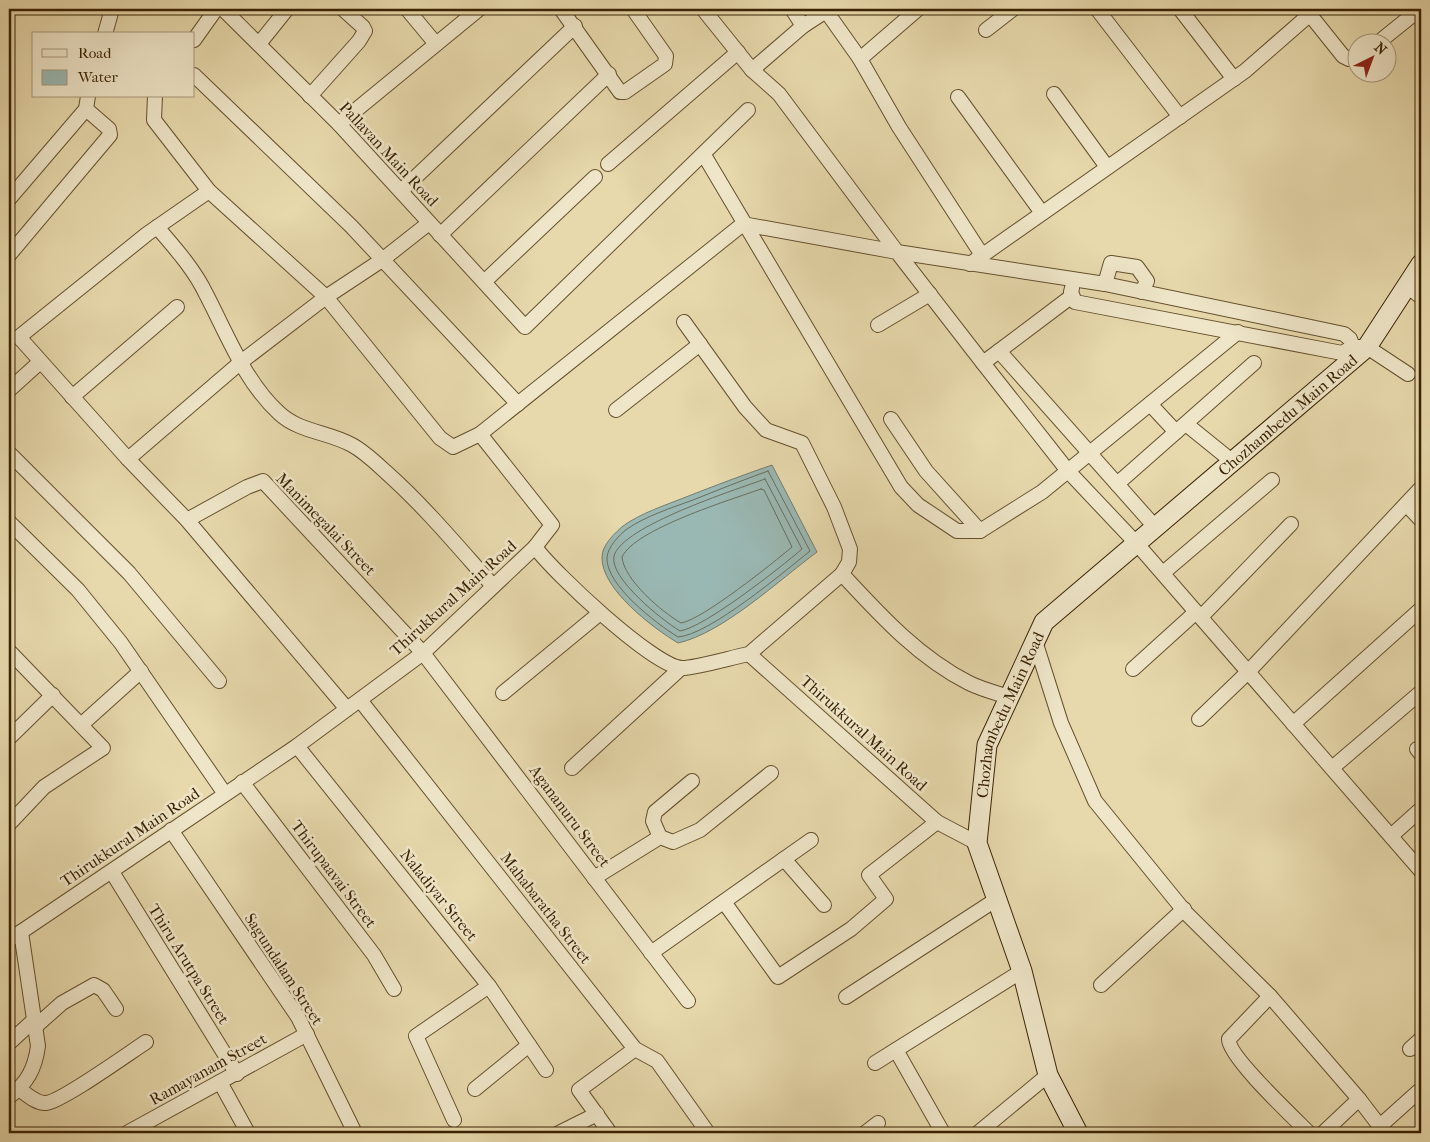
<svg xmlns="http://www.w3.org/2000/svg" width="1430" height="1142" viewBox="0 0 1430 1142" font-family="'IM FELL French Canon',serif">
  <rect width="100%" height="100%" fill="#e7d9ac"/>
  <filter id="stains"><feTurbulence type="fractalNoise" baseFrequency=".004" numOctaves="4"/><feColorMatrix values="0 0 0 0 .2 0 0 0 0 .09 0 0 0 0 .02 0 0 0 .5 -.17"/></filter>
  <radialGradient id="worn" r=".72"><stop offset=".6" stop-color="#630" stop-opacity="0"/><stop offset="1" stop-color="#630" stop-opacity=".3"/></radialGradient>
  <path fill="#9ab8b3" stroke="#747c6d" d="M772,465l45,87c-38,28 -94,81 -139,91 -25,-15 -77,-54 -76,-86 0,-12 13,-24 21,-31 18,-13 43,-21 63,-29 28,-11 57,-22 86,-32z"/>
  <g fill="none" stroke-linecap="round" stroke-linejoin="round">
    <g stroke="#6a6d5b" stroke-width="1">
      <path d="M768,471l42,80c-26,21 -101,84 -132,86 -21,-13 -73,-52 -71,-80 1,-10 12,-22 20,-28 19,-13 44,-21 66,-29 25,-10 50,-20 75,-29z"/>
      <path d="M765,479l37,70c-22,19 -97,78 -122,82 -18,-11 -71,-53 -66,-75 8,-30 121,-66 151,-77z"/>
      <path d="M761,489l3,1 28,57c-19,16 -90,73 -111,76 -19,-11 -57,-43 -59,-66 13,-28 108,-57 139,-68z"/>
    </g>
    <defs>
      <g id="street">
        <polyline points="223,9 339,124 525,327 748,110"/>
        <polyline points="407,9 436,44"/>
        <polyline points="561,9 620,92 625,92 665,64 666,56 633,9"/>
        <polyline points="703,9 752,70 779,94 897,252 1105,284 1344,334 1350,339 1353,347"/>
        <polyline points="792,9 803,26"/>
        <polyline points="918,9 860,59 899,127 982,255"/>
        <polyline points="1097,9 1180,117"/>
        <polyline points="1180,9 1234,79"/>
        <polyline points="1315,21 1343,56 1349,59 1358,58"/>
        <polyline points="986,30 1013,9"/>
        <polyline points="105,34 112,9"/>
        <polyline points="194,40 216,9"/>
        <polyline points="1379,42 1420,9"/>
        <polyline points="259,44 287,9"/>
        <polyline points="752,70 803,26 826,11 860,59"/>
        <polyline points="194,75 351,226 518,404"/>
        <polyline points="1054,94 1107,167"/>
        <polyline points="155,96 154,120 209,191 326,297 440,438 453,447 480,434 743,224 897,252 983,363 1072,296"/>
        <polyline points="310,96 359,41 365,31 363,27 343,9"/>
        <polyline points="958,97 1042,213"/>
        <polyline points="339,124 479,9"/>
        <polyline points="704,155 901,487 918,505 957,531 980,531 1042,492 1238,332"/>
        <polyline points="608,164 738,52"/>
        <polyline points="209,191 147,234 19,337 128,459 187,520 347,709"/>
        <polyline points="401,191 575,26"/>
        <polyline points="9,199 86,109"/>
        <path d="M157,227c18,21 37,42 49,67 21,40 39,88 73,119 20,19 50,19 73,32 13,7 24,18 35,28 39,35 72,75 106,113"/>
        <polyline points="440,235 609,74"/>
        <polyline points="9,255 110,135 109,129 86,109 88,96"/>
        <polyline points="970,264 1245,71 1316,9"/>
        <polyline points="484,282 595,177"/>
        <polyline points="1105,284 1111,263 1137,267 1147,281 1142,292"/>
        <polyline points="1407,286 1421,297"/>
        <polyline points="1072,288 1071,292 1075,302 1342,353 1353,347 1367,347 1408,374"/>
        <polyline points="684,322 745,407 766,430 802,443 834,507 850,549 849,562 842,574"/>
        <polyline points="878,325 930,294"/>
        <polyline points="999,351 1156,528"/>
        <polyline points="983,363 1068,471 1137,544 1421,871"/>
        <polyline points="9,390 40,362"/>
        <polyline points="72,397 177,307"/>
        <polyline points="616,410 700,344"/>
        <polyline points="891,419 926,471 980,531"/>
        <polyline points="1186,424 1233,462"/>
        <polyline points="1176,432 1254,363"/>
        <polyline points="480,434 552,525 535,547"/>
        <polyline points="9,453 129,573 219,681"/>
        <polyline points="128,459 241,362 326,297 382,260 429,223"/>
        <polyline points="1117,484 1176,432 1150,404"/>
        <polyline points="1406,504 1421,520"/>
        <polyline points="187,520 247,487 263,481 423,653 688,1001"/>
        <polyline points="9,522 78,590 121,643 225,794"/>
        <polyline points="1163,573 1272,480"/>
        <polyline points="1201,617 1291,524"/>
        <polyline points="1035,641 1061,723 1095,801 1186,913 1270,996 1359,1099 1385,1133"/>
        <polyline points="9,651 103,748 44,787 9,824"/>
        <path d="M749,654l93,-80c38,41 76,83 127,109 12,6 27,10 40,14"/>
        <polyline points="1133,669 1196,612"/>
        <polyline points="503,693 600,613"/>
        <polyline points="360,700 635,1049 657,1061 708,1133"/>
        <polyline points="1199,719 1248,672 1421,488"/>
        <polyline points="1293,724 1421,609"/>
        <polyline points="81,725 141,671"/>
        <polyline points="9,738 53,695"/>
        <polyline points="297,746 489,986 546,1070"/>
        <polyline points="1417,749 1421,754"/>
        <polyline points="572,768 681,668"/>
        <polyline points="1332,768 1421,692"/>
        <polyline points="242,782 374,955 394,989"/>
        <polyline points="171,830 298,1017 355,1133"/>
        <polyline points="1391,836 1421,809"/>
        <polyline points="660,837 673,842 700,830 771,773"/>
        <polyline points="811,840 784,859 824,905"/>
        <polyline points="112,872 237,1074"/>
        <polyline points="594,878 660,837 653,821 655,812 692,781"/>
        <polyline points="724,902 778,977 851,929 886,899 869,875 937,822"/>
        <path d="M9,940l288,-194 126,-93 112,-106c18,25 119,120 147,121 14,0 51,-11 67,-14l188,168 40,21"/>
        <polyline points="651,953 784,859"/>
        <polyline points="1101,985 1184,909"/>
        <path d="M1270,996l-41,43c-2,16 65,79 80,94"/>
        <polyline points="846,997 997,899"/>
        <polyline points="35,1027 62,1003 94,985 103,990 116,1009"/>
        <polyline points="9,1043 34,1020"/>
        <polyline points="1410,1049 1421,1039"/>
        <polyline points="896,1050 943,1133"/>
        <polyline points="875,1063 1022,971"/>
        <polyline points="220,1082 248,1133"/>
        <path d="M19,1089c7,5 18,15 27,14 15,-1 83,-50 100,-61"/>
        <polyline points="475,1089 529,1045"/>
        <path d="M9,1097c18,-14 26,-28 29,-51l-17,-114"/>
        <polyline points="454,1120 416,1036 489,986"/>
        <polyline points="1380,1126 1419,1091"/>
        <polyline points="127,1133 307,1034"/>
        <polyline points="559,1133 597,1114"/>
        <polyline points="610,1133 579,1090 635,1049"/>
        <polyline points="865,1133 878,1123"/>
        <polyline points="978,1133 1048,1075"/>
        <polyline points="1323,1133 1359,1099"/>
      </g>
      <g id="secondary">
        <path id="s1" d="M1078,1133l-30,-58 -26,-104 -45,-128 10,-98 57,-123 323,-275 54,-83"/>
      </g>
    </defs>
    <use href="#street" stroke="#65502d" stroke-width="16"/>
    <use href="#secondary" stroke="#3a2203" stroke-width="21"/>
    <use href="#street" stroke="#efe6c9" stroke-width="14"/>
    <use href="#secondary" stroke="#efe6c9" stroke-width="19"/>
  </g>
  <g text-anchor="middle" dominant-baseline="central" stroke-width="5" stroke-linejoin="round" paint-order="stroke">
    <g font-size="16" fill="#3a2203" stroke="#efe6c9">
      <text transform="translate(389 154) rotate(47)">Pallavan Main Road</text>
      <text stroke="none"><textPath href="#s1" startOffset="862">Chozhambedu Main Road</textPath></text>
      <text transform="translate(326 524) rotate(46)">Manimegalai Street</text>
      <text transform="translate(453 598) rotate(-42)">Thirukkural Main Road</text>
      <text stroke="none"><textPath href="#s1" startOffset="442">Chozhambedu Main Road</textPath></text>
      <text transform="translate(864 733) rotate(42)">Thirukkural Main Road</text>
      <text transform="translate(570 816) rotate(53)">Agananuru Street</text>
      <text transform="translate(130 837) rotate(-34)">Thirukkural Main Road</text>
      <text transform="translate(334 874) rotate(53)">Thirupaavai Street</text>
      <text transform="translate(439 895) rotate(51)">Naladiyar Street</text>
      <text transform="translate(546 908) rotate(52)">Mahabaratha Street</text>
      <text transform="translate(189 964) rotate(58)">Thiru Arutpa Street</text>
      <text transform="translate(284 969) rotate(57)">Sagundalam Street</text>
      <text transform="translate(208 1069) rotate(-29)">Ramayanam Street</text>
    </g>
  </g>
  <rect width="1430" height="1142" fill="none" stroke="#e7d9ac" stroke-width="30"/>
  <rect x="10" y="10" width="1410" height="1122" fill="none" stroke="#3a2203" stroke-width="2.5"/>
  <rect x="15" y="15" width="1400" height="1112" fill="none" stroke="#3a2203"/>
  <rect x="32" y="32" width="162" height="65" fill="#efe6c9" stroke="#a7987a"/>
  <rect x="42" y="49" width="25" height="8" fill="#efe6c9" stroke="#a7987a"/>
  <text x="78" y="58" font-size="15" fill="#3a2203">Road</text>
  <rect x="42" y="70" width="25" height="15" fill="#9ab8b3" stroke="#a7987a"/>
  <text x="78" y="82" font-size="15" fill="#3a2203">Water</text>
  <g transform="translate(1372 58) rotate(42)"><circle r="24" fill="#efe6c9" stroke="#a7987a"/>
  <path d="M0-4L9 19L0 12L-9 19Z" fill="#8f2418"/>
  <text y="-8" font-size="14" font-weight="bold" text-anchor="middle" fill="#3a2203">N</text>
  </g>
  <rect width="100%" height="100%" filter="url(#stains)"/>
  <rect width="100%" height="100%" fill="url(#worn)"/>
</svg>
